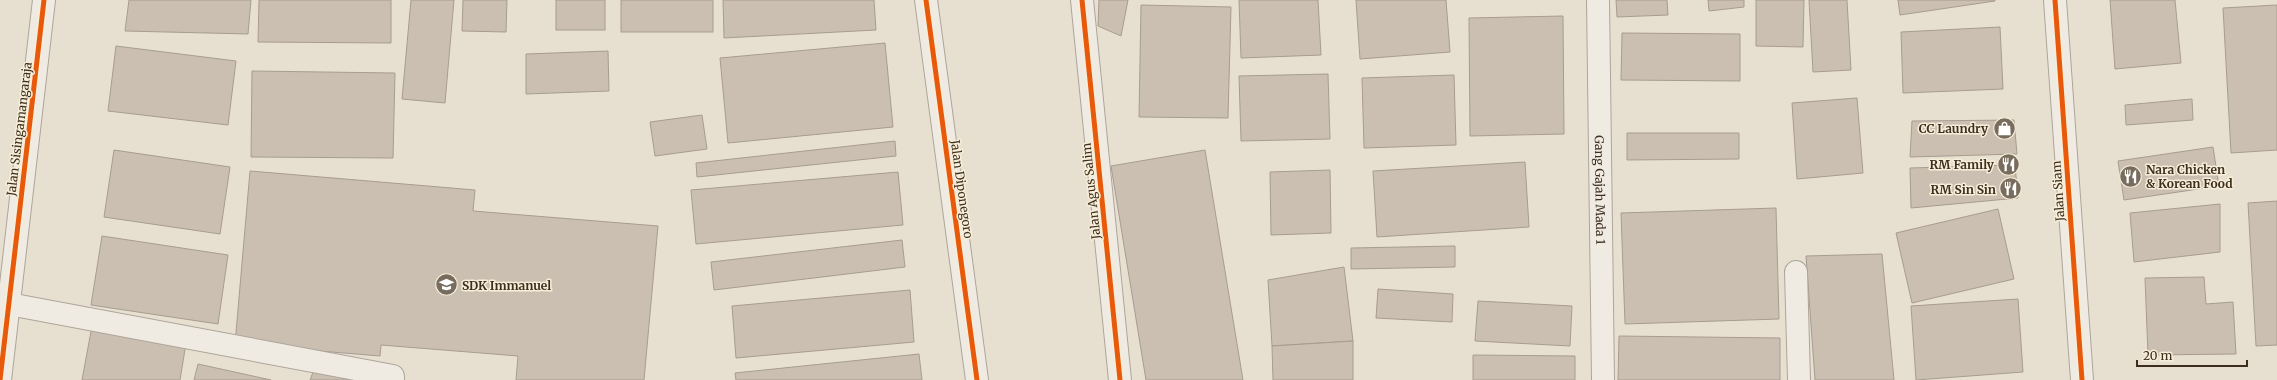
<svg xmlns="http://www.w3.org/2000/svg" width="2277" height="380" viewBox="0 0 2277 380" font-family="Merriweather,serif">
  <rect width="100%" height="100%" fill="#e7e0d1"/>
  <g fill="#cbbfb2" stroke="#a89c90">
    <polygon points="129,0 251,0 248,34 125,31"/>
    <polygon points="259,0 391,0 391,43 258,42"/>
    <polygon points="411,0 454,0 445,103 402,99"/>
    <polygon points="463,0 507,0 506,32 462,31"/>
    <rect x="556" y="0" width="49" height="30"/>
    <rect x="621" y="0" width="92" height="32"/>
    <polygon points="723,0 874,0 876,30 724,38"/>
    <polygon points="1099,0 1128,0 1121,36 1098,26"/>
    <polygon points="1239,0 1318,0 1321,55 1241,58"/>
    <polygon points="1356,0 1446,0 1450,52 1360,59"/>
    <polygon points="1616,0 1667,0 1668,15 1617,17"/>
    <polygon points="1708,0 1744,0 1744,7 1709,11"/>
    <polygon points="1756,0 1804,0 1803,47 1756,46"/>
    <polygon points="1809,0 1847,0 1851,70 1813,72"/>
    <polygon points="1898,0 1995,0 1995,1 1900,15"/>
    <polygon points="2110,0 2175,0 2181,63 2115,69"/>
    <polygon points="1141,5 1231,7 1228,118 1139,117"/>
    <polygon points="2277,5 2277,150 2231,153 2223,8"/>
    <polygon points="1563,16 1564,134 1470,136 1469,18"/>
    <polygon points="2000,27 2003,89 1903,93 1901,32"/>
    <polygon points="1622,33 1740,34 1740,81 1621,80"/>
    <polygon points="885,43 893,127 728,143 720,58"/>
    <polygon points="116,46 236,61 228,125 108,111"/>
    <polygon points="608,51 609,91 526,94 526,54"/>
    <polygon points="252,71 395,73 393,158 251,157"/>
    <polygon points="1328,74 1330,139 1241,141 1239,76"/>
    <polygon points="1454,75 1456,145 1364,148 1362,78"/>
    <polygon points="1857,98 1863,173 1797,179 1792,103"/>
    <polygon points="2192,99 2193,120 2126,125 2125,105"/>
    <polygon points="702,115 707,149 655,156 650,122"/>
    <polygon points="2014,120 2017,154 1910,157 1912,121"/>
    <polygon points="1627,133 1739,133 1739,159 1627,160"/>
    <polygon points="895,141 896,156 697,177 696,163"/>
    <polygon points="2213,147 2219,186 2124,200 2118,161"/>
    <polygon points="114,150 230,167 220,234 104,217"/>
    <polygon points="1205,150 1243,380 1146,380 1111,166"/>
    <polygon points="1525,162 1529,227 1377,237 1373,171"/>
    <polygon points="2015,165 2018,198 1911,208 1910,168"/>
    <polygon points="1330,170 1331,233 1271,235 1270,172"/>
    <polygon points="250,171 475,190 473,211 658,226 644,380 516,380 518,356 381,345 380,356 235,344"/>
    <polygon points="898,172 903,225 696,244 691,190"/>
    <polygon points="2277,201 2277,345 2256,346 2248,203"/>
    <polygon points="2220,204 2220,252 2134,262 2130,213"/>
    <polygon points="1776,208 1779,319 1625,324 1621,213"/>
    <polygon points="1998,209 2014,279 1912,303 1896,233"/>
    <polygon points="102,236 228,255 218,324 91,305"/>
    <polygon points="902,240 905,267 714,290 711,262"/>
    <polygon points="1455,246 1455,267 1351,269 1351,248"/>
    <polygon points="1882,254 1894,380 1815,380 1806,256"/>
    <polygon points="1344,267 1353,341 1272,346 1268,280"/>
    <polygon points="2204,277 2206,304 2233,302 2236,354 2148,355 2145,278"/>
    <polygon points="1378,289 1453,294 1452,322 1376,318"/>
    <polygon points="910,290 914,342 736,358 732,306"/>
    <polygon points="2018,299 2023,372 1916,380 1911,306"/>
    <polygon points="1478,301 1572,306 1570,346 1475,341"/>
    <polygon points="92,326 186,343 180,380 82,380"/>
    <polygon points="1619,336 1780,338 1780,380 1618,380"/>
    <polygon points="1353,341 1353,380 1273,380 1272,346"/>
    <polygon points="919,354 922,380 736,380 735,373"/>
    <polygon points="1473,355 1575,356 1575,380 1473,380"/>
    <polygon points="198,364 271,380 194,380"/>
    <polygon points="315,367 349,380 310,380"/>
  </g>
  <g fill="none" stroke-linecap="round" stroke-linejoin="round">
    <defs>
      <g id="minor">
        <polyline points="926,0 977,380"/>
        <polyline points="1082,0 1120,380"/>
        <path id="s1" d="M1598,0l5,380"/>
        <polyline points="2055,0 2082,380"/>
        <polyline points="1796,272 1799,380"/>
        <polyline points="9,304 393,376 393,380"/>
        <polyline points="0,380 44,0"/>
      </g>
    </defs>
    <use href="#minor" stroke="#ada599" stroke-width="24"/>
    <use href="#minor" stroke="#efebe3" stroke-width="22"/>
    <defs>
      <g id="cycleway">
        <polyline points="926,0 977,380"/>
        <polyline points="1082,0 1120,380"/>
        <polyline points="2055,0 2082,380"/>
        <polyline points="0,380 44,0"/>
      </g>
    </defs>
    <use href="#cycleway" stroke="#f7eed8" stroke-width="8"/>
    <use href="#cycleway" stroke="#e8590c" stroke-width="5"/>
  </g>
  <defs>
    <symbol id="shop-disc" viewBox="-11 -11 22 22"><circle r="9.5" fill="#786c5e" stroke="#f7eed8"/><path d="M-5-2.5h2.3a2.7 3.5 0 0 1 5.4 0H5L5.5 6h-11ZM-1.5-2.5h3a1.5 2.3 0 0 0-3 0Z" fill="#fff"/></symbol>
    <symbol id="restaurant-disc" viewBox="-11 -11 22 22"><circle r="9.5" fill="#786c5e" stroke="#f7eed8"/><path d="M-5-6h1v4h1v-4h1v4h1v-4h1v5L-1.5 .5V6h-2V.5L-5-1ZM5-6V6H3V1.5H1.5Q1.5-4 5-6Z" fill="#fff"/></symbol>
    <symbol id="school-disc" viewBox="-11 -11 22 22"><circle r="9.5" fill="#786c5e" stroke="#f7eed8"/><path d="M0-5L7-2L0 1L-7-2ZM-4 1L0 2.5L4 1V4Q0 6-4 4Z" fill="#fff"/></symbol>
  </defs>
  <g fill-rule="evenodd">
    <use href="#shop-disc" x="1992" y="116" width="25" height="25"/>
    <use href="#restaurant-disc" x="1996" y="152" width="25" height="25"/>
    <use href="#restaurant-disc" x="2118" y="164" width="25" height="25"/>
    <use href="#restaurant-disc" x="1998" y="176" width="25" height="25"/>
    <use href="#school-disc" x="434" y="272" width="25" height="25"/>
  </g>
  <g text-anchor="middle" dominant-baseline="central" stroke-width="3" stroke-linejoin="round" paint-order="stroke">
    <g font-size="12" font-weight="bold" fill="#3d2e20" stroke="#f7eed8" text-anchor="end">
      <text x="1988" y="128">CC Laundry</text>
      <text x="1994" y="164">RM Family</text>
      <text x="2146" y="169" text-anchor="start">Nara Chicken<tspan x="2146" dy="14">&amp; Korean Food</tspan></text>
      <text x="1996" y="189">RM Sin Sin</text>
      <text x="462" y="285" text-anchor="start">SDK Immanuel</text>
    </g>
    <g font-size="12" fill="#3d2e20" stroke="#f7eed8">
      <text transform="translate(19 129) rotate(-83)">Jalan Sisingamangaraja</text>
      <text transform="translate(962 189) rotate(82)">Jalan Diponegoro</text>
      <text stroke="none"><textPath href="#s1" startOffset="190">Gang Gajah Mada 1</textPath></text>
      <text transform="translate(1091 191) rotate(-96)">Jalan Agus Salim</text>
      <text transform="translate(2058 191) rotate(-94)">Jalan Siam</text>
    </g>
  </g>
  <path d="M2137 360v6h110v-6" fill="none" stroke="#3d2e20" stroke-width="2"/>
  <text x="2143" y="360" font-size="12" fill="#3d2e20" stroke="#f7eed8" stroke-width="3" paint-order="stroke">20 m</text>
</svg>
